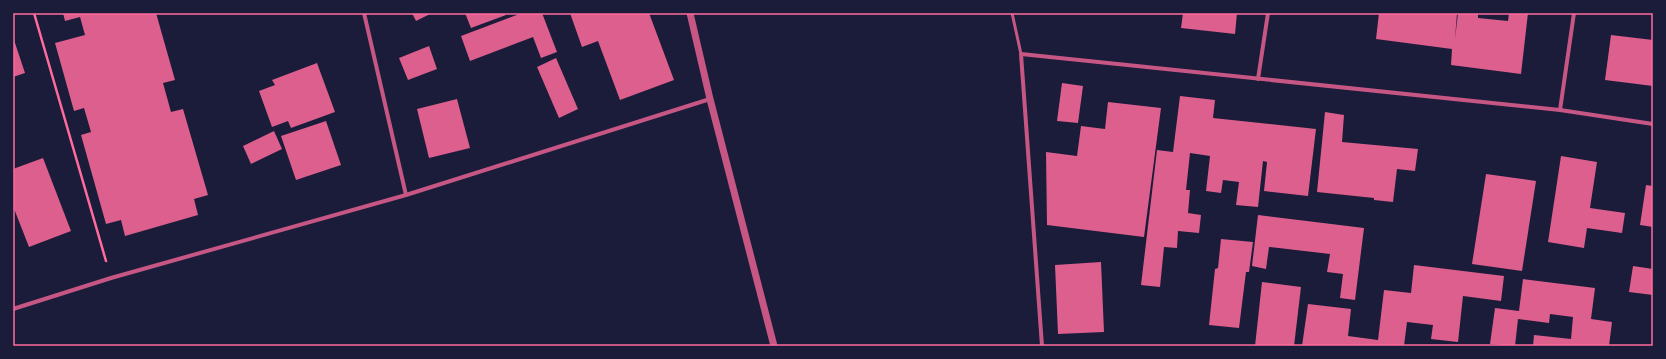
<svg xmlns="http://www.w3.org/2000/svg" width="1666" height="359" viewBox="0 0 1666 359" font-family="Mulish,sans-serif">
  <rect width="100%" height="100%" fill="#1b1b3a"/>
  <g fill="#dd5f8e">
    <polygon points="63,13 156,13 175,80 163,83 171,112 183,109 208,195 194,199 198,215 125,236 121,220 106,224 81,135 91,132 84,108 74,111 55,43 85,35 80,17 65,21"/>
    <polygon points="412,13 432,13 416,21"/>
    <polygon points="465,13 505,13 506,15 471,28"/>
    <polygon points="522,13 542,13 557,52 541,58 533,37 470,61 461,36"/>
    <polygon points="570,13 649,13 674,80 620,100 598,41 582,47"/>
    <polygon points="1183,13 1237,13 1235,34 1181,28"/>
    <polygon points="1379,13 1457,13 1455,39 1458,13 1478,13 1478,18 1508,21 1509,13 1528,13 1521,74 1451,65 1452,49 1376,39"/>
    <polygon points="1611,35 1653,40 1653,86 1605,80"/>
    <polygon points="13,37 25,73 13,77"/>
    <polygon points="429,46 437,69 408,80 399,58"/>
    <polygon points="556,58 578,109 559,118 537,67"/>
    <polygon points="317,63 335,112 291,128 288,121 272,127 259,91 275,85 272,80"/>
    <polygon points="1062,83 1083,86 1078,123 1057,121"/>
    <polygon points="1180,96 1215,100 1213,118 1316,129 1308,196 1264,191 1267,162 1263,161 1258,207 1236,205 1239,182 1223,180 1221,193 1206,191 1210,156 1190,153 1186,190 1190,190 1188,213 1201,215 1199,233 1178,231 1177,248 1164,247 1160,287 1141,285 1157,150 1173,152"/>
    <polygon points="457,99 470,148 429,158 417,109"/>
    <polygon points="1108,102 1161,108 1144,237 1047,225 1046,152 1077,156 1081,126 1105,129"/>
    <polygon points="1325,112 1344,115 1342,142 1418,149 1415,171 1397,169 1393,202 1374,200 1374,198 1317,192"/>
    <polygon points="326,121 341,165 296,180 281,136"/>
    <polygon points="274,131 282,149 251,164 243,146"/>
    <polygon points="1561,156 1597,162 1590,208 1625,213 1622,233 1587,228 1584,248 1548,242"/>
    <polygon points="43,158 71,231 29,247 13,206 13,169"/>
    <polygon points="1486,174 1536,181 1522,271 1472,264"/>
    <polygon points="1646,185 1653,186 1653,227 1640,225"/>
    <polygon points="1258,215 1364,228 1355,300 1340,298 1343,274 1327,272 1330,254 1269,247 1266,269 1252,266"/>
    <polygon points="1221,239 1253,242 1249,272 1246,272 1239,328 1209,325 1215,269 1218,268"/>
    <polygon points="1101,262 1104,332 1058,334 1055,265"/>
    <polygon points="1414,265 1504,276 1501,301 1463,296 1458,342 1431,339 1433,325 1407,322 1404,346 1302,346 1308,304 1351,309 1348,336 1378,340 1384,290 1411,293"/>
    <polygon points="1633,266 1653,269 1653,295 1629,292"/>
    <polygon points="1523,279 1595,288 1591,319 1612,322 1609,346 1533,346 1534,335 1571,339 1573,317 1550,314 1549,323 1518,319 1515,346 1490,344 1495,308 1519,311"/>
    <polygon points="1262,282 1301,287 1294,346 1255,346"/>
  </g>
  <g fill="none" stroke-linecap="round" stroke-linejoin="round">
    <polyline stroke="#ff6b9d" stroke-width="2.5" points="34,13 106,261"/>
    <polyline stroke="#c65784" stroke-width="3" points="1012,13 1021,54"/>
    <g stroke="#c65784" stroke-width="4">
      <polyline points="364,13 406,195"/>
      <polyline points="1258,79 1268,13"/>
      <polyline points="1560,110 1574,13"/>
      <polyline points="13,309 111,278 406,195 710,99"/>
      <polyline points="1042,346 1021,54 1560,110 1653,124"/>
    </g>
    <polyline stroke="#c65784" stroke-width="7" points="690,13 710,99 774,346"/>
  </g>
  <rect width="1666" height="359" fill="none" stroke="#1b1b3a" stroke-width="28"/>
  <rect x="14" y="14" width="1638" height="331" fill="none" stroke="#ff6b9d" stroke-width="1.5"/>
</svg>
